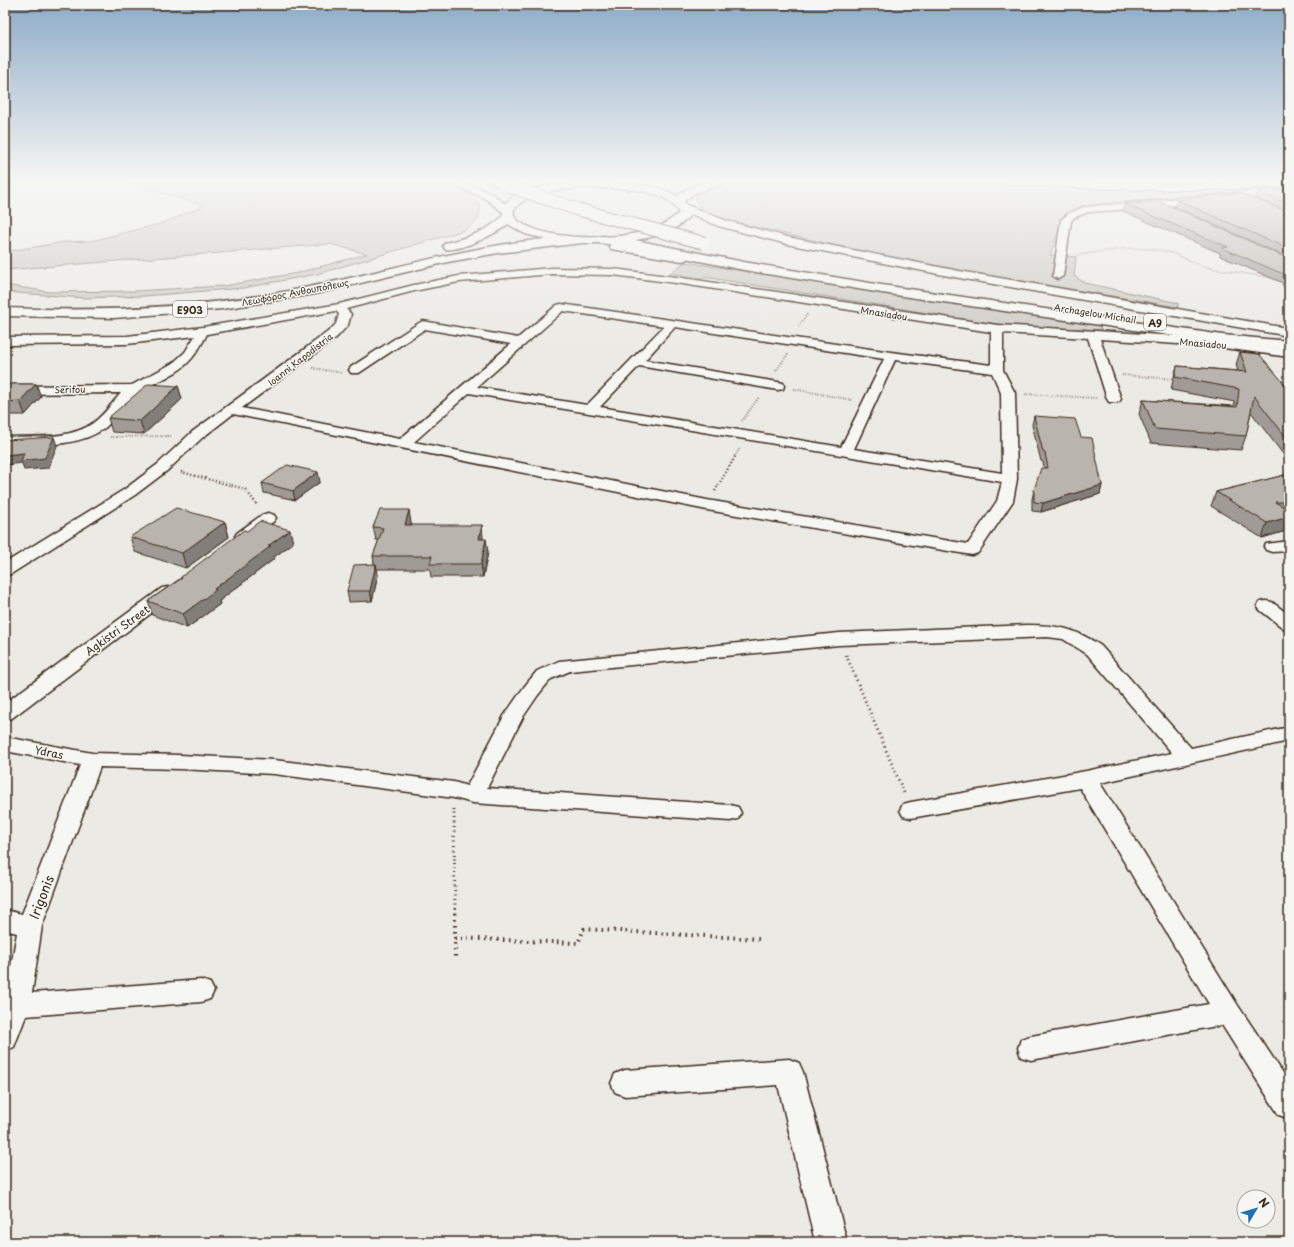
<svg xmlns="http://www.w3.org/2000/svg" width="1294" height="1247" viewBox="0 0 1294 1247" font-family="'Playpen Sans',sans-serif">
  <rect width="100%" height="100%" fill="#ebeae5"/>
  <filter id="ink" filterUnits="userSpaceOnUse"><feTurbulence type="fractalNoise" baseFrequency=".025" numOctaves="2"/><feDisplacementMap in="SourceGraphic" scale="8" xChannelSelector="R" yChannelSelector="G"/><feConvolveMatrix kernelMatrix="1 2 1 2 8 2 1 2 1" color-interpolation-filters="sRGB"/></filter>
  <g filter="url(#ink)">
    <g fill="#cdcac4" stroke="#847a71">
      <polygon points="121,181 443,181 470,193 481,206 478,220 465,230 317,274 243,288 144,296 84,298 5,292 5,285 50,292 135,291 224,286 297,273 367,254 330,244 5,270 5,252 64,242 91,241 160,224 202,207 199,204"/>
      <polygon points="728,181 980,181 1115,189 1257,187 1269,189 1094,206 1064,215 1050,255 1076,257 1074,276 1085,283 1178,303 1178,307 986,275 861,251 768,230 727,220 703,211 696,201 696,194 705,187"/>
      <polygon points="685,262 934,301 1097,323 1102,330 1018,326 945,318 940,315 710,278 699,278 670,273"/>
    </g>
    <g fill="none" stroke-linecap="round" stroke-linejoin="round">
      <defs>
        <g id="street">
          <polygon points="1289,188 1289,194 1157,207 1089,212 1075,217 1071,221 1063,276 1058,279 1053,276 1061,220 1069,213 1084,207"/>
          <path d="M552,268l61,1 63,8 321,48 212,13 80,11v8l-80,-11 -109,-7 21,60 -2,3h-10l-2,-3 -19,-61 -85,-5v37l12,23 2,86 -4,22 -35,52 -6,2 -265,-45 -474,-96 -31,24 -34,32 -33,25 -124,79 -6,1v-12l120,-74 33,-25 34,-32 137,-101 7,-7 3,-10 -3,-3 -129,23c-9,18 -19,33 -38,42 -8,5 -18,8 -27,14 -15,9 -23,25 -36,37 -27,21 -69,18 -101,18v-8c29,-1 64,3 88,-14 11,-8 19,-20 28,-30l-116,1v-8l127,-1 41,-22 12,-11 10,-16 -68,8 -122,1v-8l122,-1 76,-9 136,-23 75,-19 45,-9zM552,274l61,1 63,8 315,49v33l-100,-13 -330,-48 -4,1 -39,33 -95,-17 -4,2 -68,44 -2,3 2,3h8l66,-44 86,15 -111,95 -158,-31 95,-71 11,-12 3,-11 -5,-5 68,-18 45,-9zM563,311l101,15 -77,79 -110,-18zM675,327l209,32 -43,88 -241,-40 39,-41 139,24 5,-1 1,-3 -1,-3 -5,-1 -133,-22zM895,360l97,13 9,20 1,80 -148,-24zM469,393l533,89 -5,19 -29,43 -261,-44 -293,-58z"/>
          <path d="M268,513l6,2 2,3 -2,3c-11,8 -23,22 -37,18l-2,-3 2,-3 25,-18z"/>
          <polygon points="1289,541 1289,551 1272,552 1266,550 1264,547 1266,544"/>
          <polygon points="168,587 174,588 177,592 174,596 12,718 5,720 5,703 162,588"/>
          <polygon points="1266,601 1272,602 1289,615 1289,629 1283,628 1260,610 1257,606 1260,602"/>
          <path d="M1027,625c30,0 48,3 74,21l90,102 98,-21v14l-189,42 137,221 52,78v37l-10,-4 -57,-90 -191,35 -10,-3 -3,-9 3,-9 10,-3 178,-32 -129,-216 -169,30 -8,-2 -3,-6 3,-6 8,-2 175,-31 86,-18 -85,-99 -24,-15 -16,-2 -208,8 -269,26 -19,8 -13,16 -15,22 -36,71 243,17 8,2 3,6 -3,6 -8,2 -257,-18 -19,-5 -180,-24 -94,-5 -80,-2 -58,159 -10,67 169,-13 9,3 4,8 -4,8 -9,3 -175,14 -12,31 -9,4v-52l12,-66 -12,-3v-20l17,4 58,-149 -75,-14v-14l87,16 88,2 94,5 180,22 13,4 37,-70 20,-29 13,-16 22,-10 280,-28z"/>
          <polygon points="789,1059 799,1063 803,1072 847,1242 815,1242 778,1085 625,1096 615,1092 611,1083 615,1074 625,1070"/>
        </g>
        <g id="primary">
          <path d="M710,181h14l-1,2 -30,11 -9,7 7,13c-16,22 -50,26 -75,28l70,12 2,3 -2,3 -4,1 -71,-12 -2,-3 4,-3h-31l-84,10 -50,9 -133,32 -93,15 -108,9 -109,-2v-8c97,4 193,0 289,-18 84,-16 166,-43 252,-51l-21,-5 -17,-10c-12,10 -49,28 -63,25l-2,-3 2,-3c21,-5 42,-11 58,-27 -8,-37 106,-35 127,-32 16,1 34,4 47,12l8,-6zM589,188c25,0 79,-2 90,25 -9,8 -18,13 -29,17 -34,10 -93,11 -125,-5 -7,-4 -13,-7 -11,-16 18,-20 50,-20 75,-21z"/>
          <path d="M1000,181l182,3 107,-3v5c-95,6 -189,4 -284,-2l-4,-1z"/>
        </g>
        <g id="highway">
          <polygon points="449,181 462,181 494,195 514,211 512,213 504,213 486,199 450,183"/>
          <polygon points="490,181 504,181 508,184 503,187 491,183"/>
          <polygon points="580,181 601,181 610,183 611,185 606,188 581,183"/>
          <polygon points="684,204 727,221 787,237 959,271 1287,328 1289,328 1289,336 959,278 787,244 718,226 680,209 678,207 680,205"/>
          <polygon points="603,236 630,239 744,262 882,285 1223,335 1289,341 1289,349 1223,343 882,293 744,270 630,247 599,243 597,240 599,237"/>
        </g>
      </defs>
      <use href="#street" stroke="#3b2a1e" stroke-width="3"/>
      <use href="#primary" stroke="#3b2a1e" stroke-width="3"/>
      <use href="#highway" stroke="#3b2a1e" stroke-width="3"/>
      <polyline stroke="#3b2a1e" stroke-width="1.5" stroke-dasharray="0.5 1.5" stroke-linecap="butt" points="1077,255 1130,248 1153,249 1172,253 1205,267 1273,278"/>
      <g stroke="#3b2a1e" stroke-width="2" stroke-dasharray="0.5 2" stroke-linecap="butt">
        <polyline points="798,327 808,313"/>
        <polyline points="313,368 342,373"/>
        <polyline points="776,371 788,354"/>
        <polyline points="1122,375 1175,379"/>
        <polyline points="794,389 852,400"/>
        <polyline points="1025,394 1096,398"/>
        <polyline points="742,421 759,397"/>
        <polyline points="110,437 171,436"/>
        <polyline points="735,456 740,448"/>
      </g>
      <g stroke="#3b2a1e" stroke-width="2.5" stroke-dasharray="1 2.5" stroke-linecap="butt">
        <polyline points="181,472 245,489 258,506"/>
        <polyline points="715,491 736,455"/>
      </g>
      <g stroke="#3b2a1e" stroke-width="3" stroke-dasharray="1 3.5" stroke-linecap="butt">
        <polyline points="846,655 904,793"/>
        <polyline points="454,809 455,914"/>
      </g>
      <g stroke="#3b2a1e" stroke-width="4" stroke-dasharray="1.5 4.5" stroke-linecap="butt">
        <polyline points="455,913 455,960"/>
        <polyline points="455,938 578,943 584,929 759,939"/>
      </g>
      <use href="#street" fill="#f6f6f2" fill-rule="evenodd"/>
      <use href="#primary" fill="#f6f6f2" fill-rule="evenodd"/>
      <use href="#highway" fill="#f6f6f2" fill-rule="evenodd"/>
      <defs>
        <polyline id="highway-bridge" points="503,184 576,209 704,243"/>
      </defs>
      <use href="#highway-bridge" stroke="#3b2a1e" stroke-width="14" stroke-linecap="butt"/>
      <use href="#highway-bridge" stroke="#f6f6f2" stroke-width="12"/>
    </g>
    <g fill="#a09b96" stroke="#3b2a1e">
      <polygon points="1289,189 1289,212 1255,199 1258,192"/>
      <polygon points="1177,200 1289,212 1289,258 1175,207"/>
      <polygon points="1124,204 1289,259 1289,288 1282,285 1283,283 1220,256 1220,253 1122,211"/>
      <polygon points="1240,352 1289,389 1289,462 1251,412 1246,436 1241,450 1151,443 1139,414 1143,400 1234,406 1235,402 1171,390 1173,380 1177,366 1238,371 1236,365"/>
      <polygon points="5,384 36,384 41,397 25,415 5,415"/>
      <polygon points="178,386 182,399 144,434 112,432 108,418"/>
      <polygon points="1034,416 1081,437 1102,485 1100,494 1041,512 1032,511 1032,499 1034,490 1044,468 1043,462 1041,461 1032,425"/>
      <polygon points="1289,474 1289,530 1262,538 1211,506 1216,492"/>
      <polygon points="320,482 295,500 264,493 262,483"/>
      <polygon points="225,522 229,537 186,568 135,552 130,537"/>
      <polygon points="411,523 411,525 483,538 488,552 483,577 431,577 430,569 377,569 378,575 372,601 349,602 347,591 374,564 373,556 379,540 376,540 373,527"/>
      <polygon points="293,543 274,557 274,559 219,601 220,604 187,628 152,615 148,601 181,578 181,577"/>
    </g>
    <g fill="#827e7a" stroke="#3b2a1e">
      <polygon points="36,384 41,397 25,415 20,401"/>
      <polygon points="178,386 182,399 144,434 140,421"/>
      <polygon points="54,437 57,446 48,468 24,470 22,463 5,465 5,455 24,453"/>
      <polygon points="318,472 320,482 295,500 293,491"/>
      <polygon points="1102,485 1100,494 1041,512 1043,503"/>
      <polygon points="409,510 411,523 407,537 405,525"/>
      <polygon points="1289,517 1289,530 1262,538 1267,523"/>
      <polygon points="225,522 229,537 186,568 182,553"/>
      <polygon points="482,525 483,538 481,552 479,539"/>
      <polygon points="290,530 293,543 274,557 274,559 219,601 220,604 187,628 183,614 268,546"/>
      <polygon points="486,539 488,552 483,577 481,564"/>
      <polygon points="376,564 378,575 372,601 370,591"/>
    </g>
    <g fill="#bab4ae" stroke="#3b2a1e">
      <polygon points="1289,189 1289,204 1258,192"/>
      <polygon points="1239,193 1289,212 1289,249 1177,200"/>
      <polygon points="1159,201 1289,259 1289,278 1285,276 1288,276 1222,248 1228,247 1124,204"/>
      <polygon points="1240,352 1259,354 1289,389 1289,441 1254,396 1246,436 1155,429 1143,400 1237,407 1239,389 1175,377 1177,366 1247,372"/>
      <polygon points="5,384 36,384 20,401 5,402"/>
      <polygon points="148,384 178,386 140,421 108,418"/>
      <polygon points="1034,416 1075,419 1081,437 1092,438 1102,485 1043,503 1034,502 1034,490 1041,468 1048,468 1045,453 1043,452"/>
      <polygon points="54,437 45,458 21,461 24,453 5,455 5,440"/>
      <polygon points="287,465 318,472 293,491 262,483"/>
      <polygon points="1289,474 1289,502 1275,502 1289,510 1289,517 1267,523 1216,492"/>
      <polygon points="176,508 225,522 182,553 130,537"/>
      <polygon points="380,510 409,510 405,525 482,525 479,539 486,539 481,564 430,564 432,556 373,556 383,528 373,527"/>
      <polygon points="260,521 290,530 268,546 271,546 214,589 216,590 183,614 148,601 182,578 181,577 244,530 247,531"/>
      <polygon points="376,564 370,591 347,591 354,565"/>
    </g>
  </g>
  <linearGradient id="sky" x2="0" y2="1"><stop stop-color="#8eacc8"/><stop offset="0.51" stop-color="#f6f6f3"/><stop offset="1" stop-color="#f6f6f3" stop-opacity="0"/></linearGradient>
  <rect width="1294" height="355" fill="url(#sky)"/>
  <g text-anchor="middle" dominant-baseline="central" stroke-width="3" stroke-linejoin="round" paint-order="stroke">
    <g font-size="9" fill="#3b2a1e" stroke="#f6f6f2">
      <text transform="translate(295 292) rotate(-11)">Λεωφόρος Ανθουπόλεως</text>
      <text transform="translate(884 313) rotate(9)">Mnasiadou</text>
      <text transform="translate(1095 313) rotate(9)">Archagelou Michail</text>
      <text transform="translate(1203 343) rotate(5)">Mnasiadou</text>
      <text transform="translate(300 359) rotate(-38)">Ioanni Kapodistria</text>
      <text transform="translate(70 389) rotate(-1)">Serifou</text>
    </g>
    <g fill="#f6f6f2" stroke="#73675e" stroke-width="1">
      <rect x="173" y="301" width="34" height="16" rx="3"/>
      <rect x="1144" y="314" width="22" height="16" rx="3"/>
    </g>
    <g font-size="10" font-weight="bold" fill="#3b2a1e">
      <text x="190" y="309">E903</text>
      <text x="1155" y="322">A9</text>
    </g>
    <g font-size="11" fill="#3b2a1e" stroke="#f6f6f2">
      <text transform="translate(117 630) rotate(-36)">Agkistri Street</text>
      <text transform="translate(49 752) rotate(11)">Ydras</text>
    </g>
    <g font-size="13" fill="#3b2a1e" stroke="#f6f6f2">
      <text transform="translate(41 897) rotate(-69)">Irigonis</text>
    </g>
  </g>
  <rect width="1294" height="1247" fill="none" stroke="#f6f6f2" stroke-width="20"/>
  <rect x="10" y="10" width="1274" height="1227" fill="none" stroke="#3b2a1e" stroke-width="1.5" filter="url(#ink)"/>
  <g transform="translate(1256 1209) rotate(52)"><circle r="19" fill="#f6f6f2" stroke="#aba49d"/>
  <path d="M0-3L7 15L0 10L-7 15Z" fill="#1f6fb2"/>
  <text y="-6" font-size="11" font-weight="bold" text-anchor="middle" fill="#3b2a1e">N</text>
  </g>
</svg>
